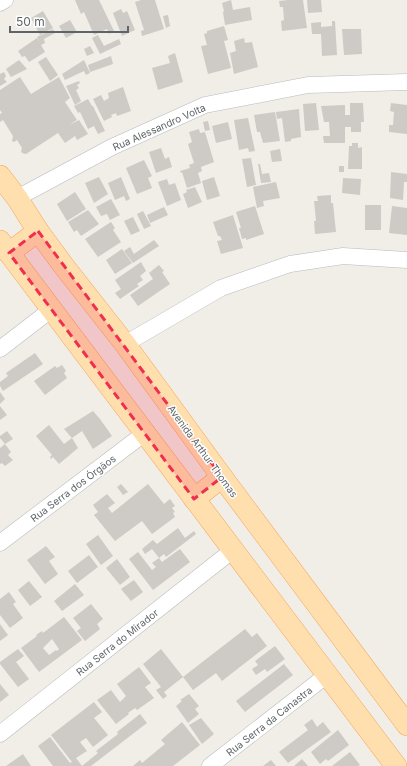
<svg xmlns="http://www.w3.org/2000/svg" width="407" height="766" viewBox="0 0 407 766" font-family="Inter,sans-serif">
  <rect width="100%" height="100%" fill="#f1ede7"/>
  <g fill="#cecac6" fill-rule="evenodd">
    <polygon points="75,0 99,0 114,31 109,34 107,29 94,35 84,12 81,14"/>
    <polygon points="141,0 155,0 164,29 142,36 141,31 144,30 135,2"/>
    <polygon points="231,0 233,10 250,7 252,20 225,25 223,12 224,11 222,3"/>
    <polygon points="288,0 303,0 307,28 282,31 281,21 284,20 283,7 280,7 279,1"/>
    <polygon points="307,0 321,0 322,12 308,13"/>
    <polygon points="121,9 123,13 127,11 135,30 122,36 113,13"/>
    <polygon points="43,11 53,28 40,35 31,18"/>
    <polygon points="168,15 170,26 166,28 163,16"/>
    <polygon points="70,20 77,32 66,38 59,26"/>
    <polygon points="332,21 335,21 337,55 322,56 321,34 312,34 311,23 321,22 321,27 332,26"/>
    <polygon points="224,26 228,40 224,41 231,68 208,74 201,46 207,45 204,34 207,33 207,31"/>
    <polygon points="53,29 55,33 44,39 45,43 41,45 45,52 29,62 25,56 22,57 18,51 37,38 40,42 37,37"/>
    <polygon points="342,29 361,29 362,54 344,55"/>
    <polygon points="98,35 104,46 119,39 121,44 100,54 92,38"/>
    <polygon points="244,38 245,43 252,42 258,67 234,74 230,53 236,51 234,41"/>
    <polygon points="90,46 94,53 87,56 84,49"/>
    <polygon points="175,53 183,82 158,90 152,68 170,63 168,56"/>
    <polygon points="111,56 113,64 90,72 88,65"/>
    <polygon points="46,57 58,75 50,81 38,62"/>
    <polygon points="19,60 27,69 11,77 6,69"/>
    <polygon points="84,60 90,73 86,75 84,71 65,80 62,74"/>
    <polygon points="4,72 6,76 4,79 7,82 0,86 0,74"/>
    <polygon points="20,77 31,94 59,77 70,98 65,102 77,120 69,125 79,120 88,134 77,140 75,136 65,143 58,133 26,154 22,153 21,151 22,148 17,140 14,142 12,141 13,136 3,120 0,122 0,114 2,113 0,110 0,90"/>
    <polygon points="79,81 80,83 77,85 79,88 76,90 81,101 75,105 66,86"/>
    <polygon points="123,87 131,111 117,116 116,113 111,115 112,117 104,121 93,99 101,95 104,101 109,98 108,93"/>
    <polygon points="88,99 92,106 93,106 105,131 98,134 94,126 88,129 80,112 78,113 74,106"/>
    <polygon points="316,103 319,130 305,131 303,104"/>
    <polygon points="350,103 363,103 364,122 361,122 361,132 351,132 351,127 345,127 345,143 324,143 323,136 330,136 329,122 324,122 321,106 345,105 345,115 350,115"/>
    <polygon points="391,103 407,105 407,134 389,132 389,125 393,125 394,112 390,111"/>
    <polygon points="299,109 301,137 291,139 291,141 285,142 282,118 277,119 276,112"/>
    <polygon points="275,112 280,141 263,143 260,132 257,132 254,115"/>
    <polygon points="248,118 255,151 249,152 248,148 239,150 234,120"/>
    <polygon points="208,121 210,130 205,131 203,122"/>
    <polygon points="228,122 232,139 216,143 212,126"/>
    <polygon points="199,129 200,133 205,132 214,162 201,167 202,171 198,173 201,183 187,188 182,172 181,173 180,171 190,168 189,165 194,163 188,144 192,142 189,132"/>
    <polygon points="352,143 358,143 358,148 362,147 362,169 348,169 349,146 352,146"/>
    <polygon points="161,148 165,159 169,157 172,167 156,173 149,152"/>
    <polygon points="280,149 282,161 272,162 270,151"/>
    <polygon points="251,158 256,185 247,187 242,159"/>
    <polygon points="144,160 152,176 148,178 152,188 137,194 126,168"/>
    <polygon points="258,164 260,164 262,174 269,173 271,182 261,183"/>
    <rect x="339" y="166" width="5" height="6"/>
    <polygon points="391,172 407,174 407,182 404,182 403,200 390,198"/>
    <polygon points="99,177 108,194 94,203 85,183"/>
    <polygon points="121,177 130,199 126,201 124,196 115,200 108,183"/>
    <polygon points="214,177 220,196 207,200 202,181"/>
    <polygon points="343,178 361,179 360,195 342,193"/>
    <polygon points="167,179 169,185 175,183 181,200 167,206 158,182"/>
    <polygon points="276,182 280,198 263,201 264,206 257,208 253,187"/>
    <polygon points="195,187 202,202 188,208 183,194 187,192 186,190"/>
    <polygon points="75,192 86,209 67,221 57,204"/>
    <polygon points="331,195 331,203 333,203 336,232 315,234 314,221 316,221 314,201 318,201 317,196"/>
    <polygon points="111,199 120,215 110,220 107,214 101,216 96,207"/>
    <rect x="365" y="205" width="16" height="25"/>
    <polygon points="255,206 264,234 246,240 246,238 242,239 239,228 241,228 236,212"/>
    <polygon points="392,206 407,208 407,235 389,233"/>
    <polygon points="164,207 168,215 150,223 147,215"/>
    <polygon points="88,210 99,224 81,236 77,230 74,232 68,222"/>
    <polygon points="143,211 151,226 144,229 137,214"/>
    <polygon points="233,215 243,248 221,254 217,241 222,240 220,236 218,236 213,222"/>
    <polygon points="133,217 140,231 131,235 124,221"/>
    <polygon points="111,222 115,228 113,230 121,242 98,257 85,239"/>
    <polygon points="154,240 159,246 133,263 124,251 130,247 134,254"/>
    <polygon points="122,249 132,263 115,274 106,260"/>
    <polygon points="141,262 146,271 140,276 143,280 137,284 139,286 120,299 115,293 121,289 115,280"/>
    <polygon points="159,265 164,271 162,272 170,284 138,306 130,295 153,279 149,273"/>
    <polygon points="35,353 43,364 3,391 0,386 0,382 8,376 6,373"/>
    <polygon points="62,365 66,371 64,373 67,378 45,395 34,381 55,366 57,368"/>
    <polygon points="0,392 5,399 0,404"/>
    <polygon points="0,406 7,415 0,420"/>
    <polygon points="93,411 100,419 112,436 93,449 82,431 72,438 64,429"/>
    <polygon points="49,425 64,444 72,438 78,448 59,464 53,457 51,459 50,457 52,455 36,436"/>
    <polygon points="7,431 13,439 5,444 0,438 0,436"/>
    <polygon points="5,444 11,452 8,455 13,460 5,466 2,463 0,464 0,448"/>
    <polygon points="121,484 128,492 123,495 117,487"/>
    <polygon points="148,484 164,504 170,499 175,506 172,508 175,512 173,513 175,517 152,534 142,521 115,541 94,515 98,512 93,505 107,494 115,503 108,508 112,513"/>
    <polygon points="178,528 185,538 194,531 196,534 166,557 164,554 159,558 152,549 145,554 142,549 153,540 157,544"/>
    <polygon points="98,535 113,556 101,565 86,544"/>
    <polygon points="46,546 55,557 49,561 58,574 45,584 27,560"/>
    <polygon points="180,549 190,562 153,590 129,559 138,552 152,570 156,567 152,563 159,558 162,562"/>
    <polygon points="89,555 98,567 77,583 68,571"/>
    <polygon points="117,559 130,577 120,585 106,568"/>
    <polygon points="134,580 143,592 131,601 121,589"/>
    <polygon points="29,581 42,597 30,606 18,590"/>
    <polygon points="75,584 84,595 62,611 54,601"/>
    <polygon points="9,592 16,602 13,604 23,618 10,628 0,615 0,599"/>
    <polygon points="91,604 103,619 97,624 100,629 85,641 77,631 81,628 73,618"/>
    <path d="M64,617l18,23 -43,32 -18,-24 16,-12 -1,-1 6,-4 1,2zM52,639l7,10 -2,2 -1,-1 -7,5 -6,-7z"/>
    <polygon points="0,624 8,635 0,641"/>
    <polygon points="245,629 252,637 257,633 267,646 222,681 216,673 193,690 183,677 164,692 167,696 163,699 156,690 161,687 143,664 161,649 183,677"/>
    <polygon points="275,646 285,659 267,672 265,669 256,675 252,669 258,665 255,661"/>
    <polygon points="18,649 24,656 16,662 29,679 18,687 0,664 0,662"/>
    <polygon points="284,664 293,675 245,712 236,701"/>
    <polygon points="139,667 151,683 145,687 154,698 137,710 135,708 128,713 129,714 116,724 97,700 111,690 120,702 126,696 117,684"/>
    <polygon points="0,684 9,695 0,702"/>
    <polygon points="189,694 199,706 195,709 199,714 188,723 176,706 182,701 180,700"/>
    <polygon points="94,702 102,712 94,718 108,735 93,747 86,738 80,742 87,751 76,758 82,766 98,753 96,751 118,734 117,732 140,714 147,723 91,766 53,766 38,746 50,737 70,763 72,762 51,735"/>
    <polygon points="201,718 214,734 202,744 189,725"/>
    <polygon points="312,719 317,727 323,722 331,732 288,763 279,752 308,730 304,725"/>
    <polygon points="182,722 200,745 173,766 133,766 140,760 142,763 165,744 161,740"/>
    <polygon points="338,730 349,745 328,761 326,759 320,764 311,752"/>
    <polygon points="350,752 360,765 358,766 332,766"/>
    <polygon points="23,754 31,766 6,766"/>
    <polygon points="302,759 308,766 294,766"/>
    <polygon points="271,760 276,766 263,766"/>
  </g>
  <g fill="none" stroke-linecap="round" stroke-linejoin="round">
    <defs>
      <g id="minor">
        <polyline points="0,3 5,0"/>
        <polyline points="17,198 112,147 205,105 308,85 407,82"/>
        <polyline points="125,344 221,288 290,264 343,256 407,260"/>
        <polyline points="0,349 52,309"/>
        <polyline points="0,543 145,433"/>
        <polyline points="0,734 233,550"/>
        <polyline points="210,766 327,675"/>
      </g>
      <g id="major">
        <polyline points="0,176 17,198 38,231 63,265 125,344 222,477 407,725"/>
        <polyline points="0,241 396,766"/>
        <polyline points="9,253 38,231"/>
        <polyline points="194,499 222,477"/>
      </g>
    </defs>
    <use href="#minor" stroke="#b7bbbe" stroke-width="17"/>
    <use href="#major" stroke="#f7a65a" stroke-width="22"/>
    <use href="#minor" stroke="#fff" stroke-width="16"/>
    <use href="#major" stroke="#ffdfae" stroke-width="21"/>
  </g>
  <path fill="#f02e4e" fill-opacity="0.2" stroke="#f02e4e" stroke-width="3" stroke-dasharray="8 5" stroke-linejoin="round" d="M38,231l184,246 -28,22 -185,-246z"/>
  <g text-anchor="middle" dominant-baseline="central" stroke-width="3" stroke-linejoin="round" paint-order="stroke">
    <g font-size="10" fill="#5e6568" stroke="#fff">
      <text transform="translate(159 127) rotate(-24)">Rua Alessandro Volta</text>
      <text transform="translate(203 451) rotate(54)">Avenida Arthur Thomas</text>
      <text transform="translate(73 488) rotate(-37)">Rua Serra dos Órgãos</text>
      <text transform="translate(117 642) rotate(-38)">Rua Serra do Mirador</text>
      <text transform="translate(269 721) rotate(-38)">Rua Serra da Canastra</text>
    </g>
  </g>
  <path d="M10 26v6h118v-6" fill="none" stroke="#5e6568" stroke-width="2"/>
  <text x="16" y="26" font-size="12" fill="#5e6568" stroke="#ffffff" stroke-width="3" paint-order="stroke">50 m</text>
</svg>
